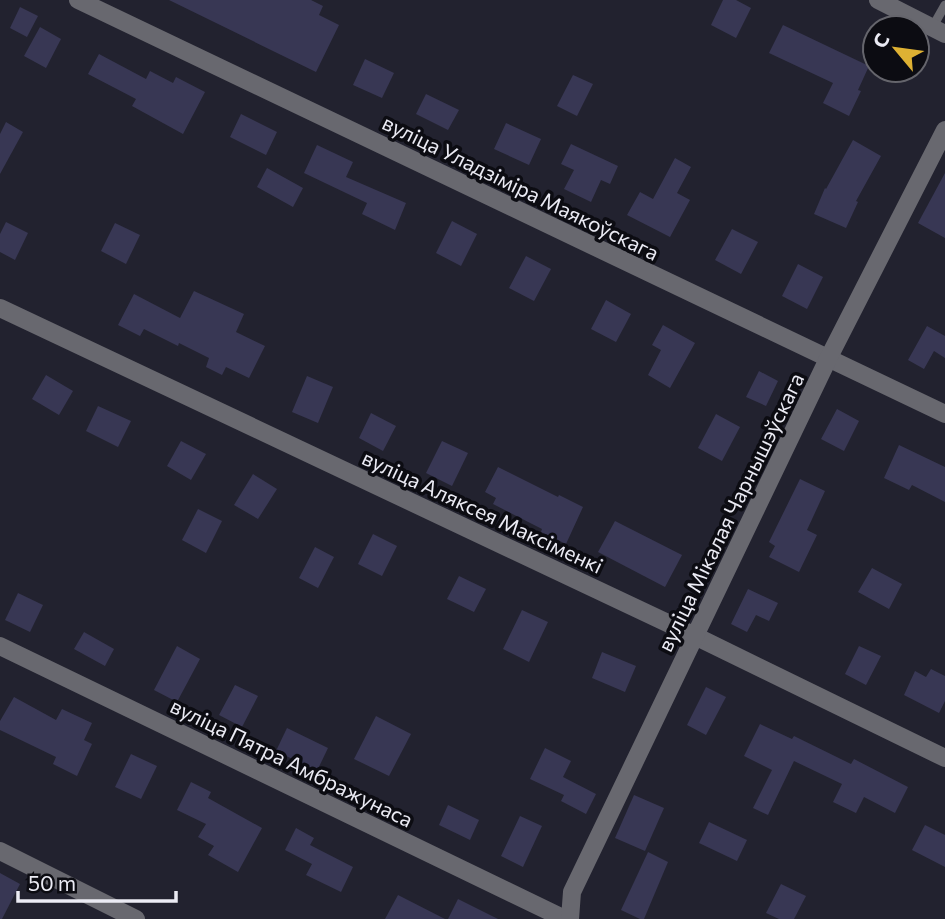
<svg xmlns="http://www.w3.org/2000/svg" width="945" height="919" viewBox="0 0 945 919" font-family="Commissioner,sans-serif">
  <rect width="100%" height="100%" fill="#22222f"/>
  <g fill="#383754">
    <polygon points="169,0 311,0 323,6 319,15 339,25 316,72"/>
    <polygon points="723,0 736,0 751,8 736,38 711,25"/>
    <polygon points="20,7 38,16 27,37 10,28"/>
    <polygon points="783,25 869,66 858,90 861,91 849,116 823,103 833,83 769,53"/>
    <polygon points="40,27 61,39 46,68 24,56"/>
    <polygon points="99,54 146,79 150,71 173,83 176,77 205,92 183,134 132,106 136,99 88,74"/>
    <polygon points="365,59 394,73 382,98 353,85"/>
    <polygon points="573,75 593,84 577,116 557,106"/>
    <polygon points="426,94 459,110 448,130 416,114"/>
    <polygon points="241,114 277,132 266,155 230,137"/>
    <polygon points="6,122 23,132 0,174 0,134"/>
    <polygon points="506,123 541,139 529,165 494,149"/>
    <polygon points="853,140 881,156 856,201 858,202 846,228 814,214 825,188 826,189"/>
    <polygon points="571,144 618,166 610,184 601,180 591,202 564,189 574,170 561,164"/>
    <polygon points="317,145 353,162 346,177 406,203 395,230 362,214 367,203 304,173"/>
    <polygon points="675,158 691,167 677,193 690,200 670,237 627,215 640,192 653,199"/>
    <polygon points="267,168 303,188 293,207 257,187"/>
    <polygon points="945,173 945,238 918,223"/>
    <polygon points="452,221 477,234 461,266 436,253"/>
    <polygon points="6,222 28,233 15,260 0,252 0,234"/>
    <polygon points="115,223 140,235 126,264 101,251"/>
    <polygon points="732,229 758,242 741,274 715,260"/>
    <polygon points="526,256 551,269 534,301 509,288"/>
    <polygon points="798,264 823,277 807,309 782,296"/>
    <polygon points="194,291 244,314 236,332 265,346 249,378 226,367 222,375 206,367 209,358 179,343 178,346 144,329 140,336 118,325 134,294 180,318"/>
    <polygon points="606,300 631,314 616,342 591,329"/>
    <polygon points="663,325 695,343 670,388 648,375 661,350 652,345"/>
    <polygon points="927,326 945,336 945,358 934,351 924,369 908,360"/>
    <polygon points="759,371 778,381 766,406 746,397"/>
    <polygon points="46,375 73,391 59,415 32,399"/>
    <polygon points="307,376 333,387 318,423 292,412"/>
    <polygon points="98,406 131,421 118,447 86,431"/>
    <polygon points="837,409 859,421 844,451 821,439"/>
    <polygon points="371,413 396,426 383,451 359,438"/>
    <polygon points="716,414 740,427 722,461 698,448"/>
    <polygon points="181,441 206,454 191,480 167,466"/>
    <polygon points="442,441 468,453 452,486 426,473"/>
    <polygon points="899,445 945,467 945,502 912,485 909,490 884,478"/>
    <polygon points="498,467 558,497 559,495 583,507 566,544 541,532 542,529 493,504 496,498 485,492"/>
    <polygon points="253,474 277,489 258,519 234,505"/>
    <polygon points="800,479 825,491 807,530 817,535 799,572 769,557 775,546 769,542"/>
    <polygon points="198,509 222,521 206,553 182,540"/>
    <polygon points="615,521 682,555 665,587 598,552"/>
    <polygon points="373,534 397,546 382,576 358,564"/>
    <polygon points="315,547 334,557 318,588 299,578"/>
    <polygon points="872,568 902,584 889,609 858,592"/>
    <polygon points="459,576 486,589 474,612 447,599"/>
    <polygon points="748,589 778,603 769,621 756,615 747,632 731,624"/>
    <polygon points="18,593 43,605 30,632 5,620"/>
    <polygon points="522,610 548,622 529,662 503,649"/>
    <polygon points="84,632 114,649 105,666 74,649"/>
    <polygon points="177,646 200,659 177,702 154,690"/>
    <polygon points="859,646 881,656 866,685 845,674"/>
    <polygon points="602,652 636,666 625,692 592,678"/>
    <polygon points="931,669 945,676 945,701 939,713 904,695 915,671 926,677"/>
    <polygon points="235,685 258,696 242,727 219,715"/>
    <polygon points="706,687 726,697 706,735 687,725"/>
    <polygon points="14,697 56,720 62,709 92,723 84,740 92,744 77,776 53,764 56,757 0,730 0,721"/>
    <polygon points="376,716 411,734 389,776 354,759"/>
    <polygon points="760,724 792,739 794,736 851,764 854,759 908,787 895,813 864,797 856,813 833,802 842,784 794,761 768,815 753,808 772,770 744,756"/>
    <polygon points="287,728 328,748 317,771 276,751"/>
    <polygon points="545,748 571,761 563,777 596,794 586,814 561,801 564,795 530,779"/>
    <polygon points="131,754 157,766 141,799 115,787"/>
    <polygon points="191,782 211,792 208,798 262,828 238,872 208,855 214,846 198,837 206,824 177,810"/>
    <polygon points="634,795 664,808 645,851 615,838"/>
    <polygon points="448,805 479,820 470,840 439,825"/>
    <polygon points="520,816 542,826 523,867 501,856"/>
    <polygon points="709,822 747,840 737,861 699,843"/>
    <polygon points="925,825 945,835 945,867 912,850"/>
    <polygon points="296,828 314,838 310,845 353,867 341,892 306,875 312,864 285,850"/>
    <polygon points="648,852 668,862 644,919 640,919 621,910"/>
    <polygon points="0,873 20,884 2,919 0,919"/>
    <polygon points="781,884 806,896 794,919 779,919 766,913"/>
    <polygon points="398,895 445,919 385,919"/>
    <polygon points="458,899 498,919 448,919"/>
  </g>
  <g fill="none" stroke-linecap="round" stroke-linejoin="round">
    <polyline stroke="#68686f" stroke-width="9" points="932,28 945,5"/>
    <g stroke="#68686f" stroke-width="18">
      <polyline points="78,0 945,414"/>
      <polyline points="878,0 945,34"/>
      <polyline points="0,308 695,636 945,758"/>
      <polyline points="0,646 565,919"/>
      <polyline points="0,851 136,919"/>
      <polyline points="570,919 572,892 828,359 945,130"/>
    </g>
  </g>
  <g text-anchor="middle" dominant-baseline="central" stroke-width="7" stroke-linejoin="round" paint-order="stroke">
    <g font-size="21" fill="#ebebf4" stroke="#0c0c12">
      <text transform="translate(521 187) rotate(26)">вуліца Уладзіміра Маякоўскага</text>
      <text transform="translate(483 511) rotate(25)">вуліца Аляксея Максіменкі</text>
      <text transform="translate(730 512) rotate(-64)">вуліца Мікалая Чарнышэўскага</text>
      <text transform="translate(292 762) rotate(26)">вуліца Пятра Амбражунаса</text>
    </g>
  </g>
  <g transform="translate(896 49) rotate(299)"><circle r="33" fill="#0c0c12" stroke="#65656c" stroke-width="2"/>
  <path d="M0-5L12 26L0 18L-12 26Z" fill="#deb133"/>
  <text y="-10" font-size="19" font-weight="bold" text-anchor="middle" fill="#ebebf4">С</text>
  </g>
  <path d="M18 891v10h158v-10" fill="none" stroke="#ebebf4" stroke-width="3.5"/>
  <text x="28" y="891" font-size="21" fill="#ebebf4" stroke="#0c0c12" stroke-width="5" paint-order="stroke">50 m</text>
</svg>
